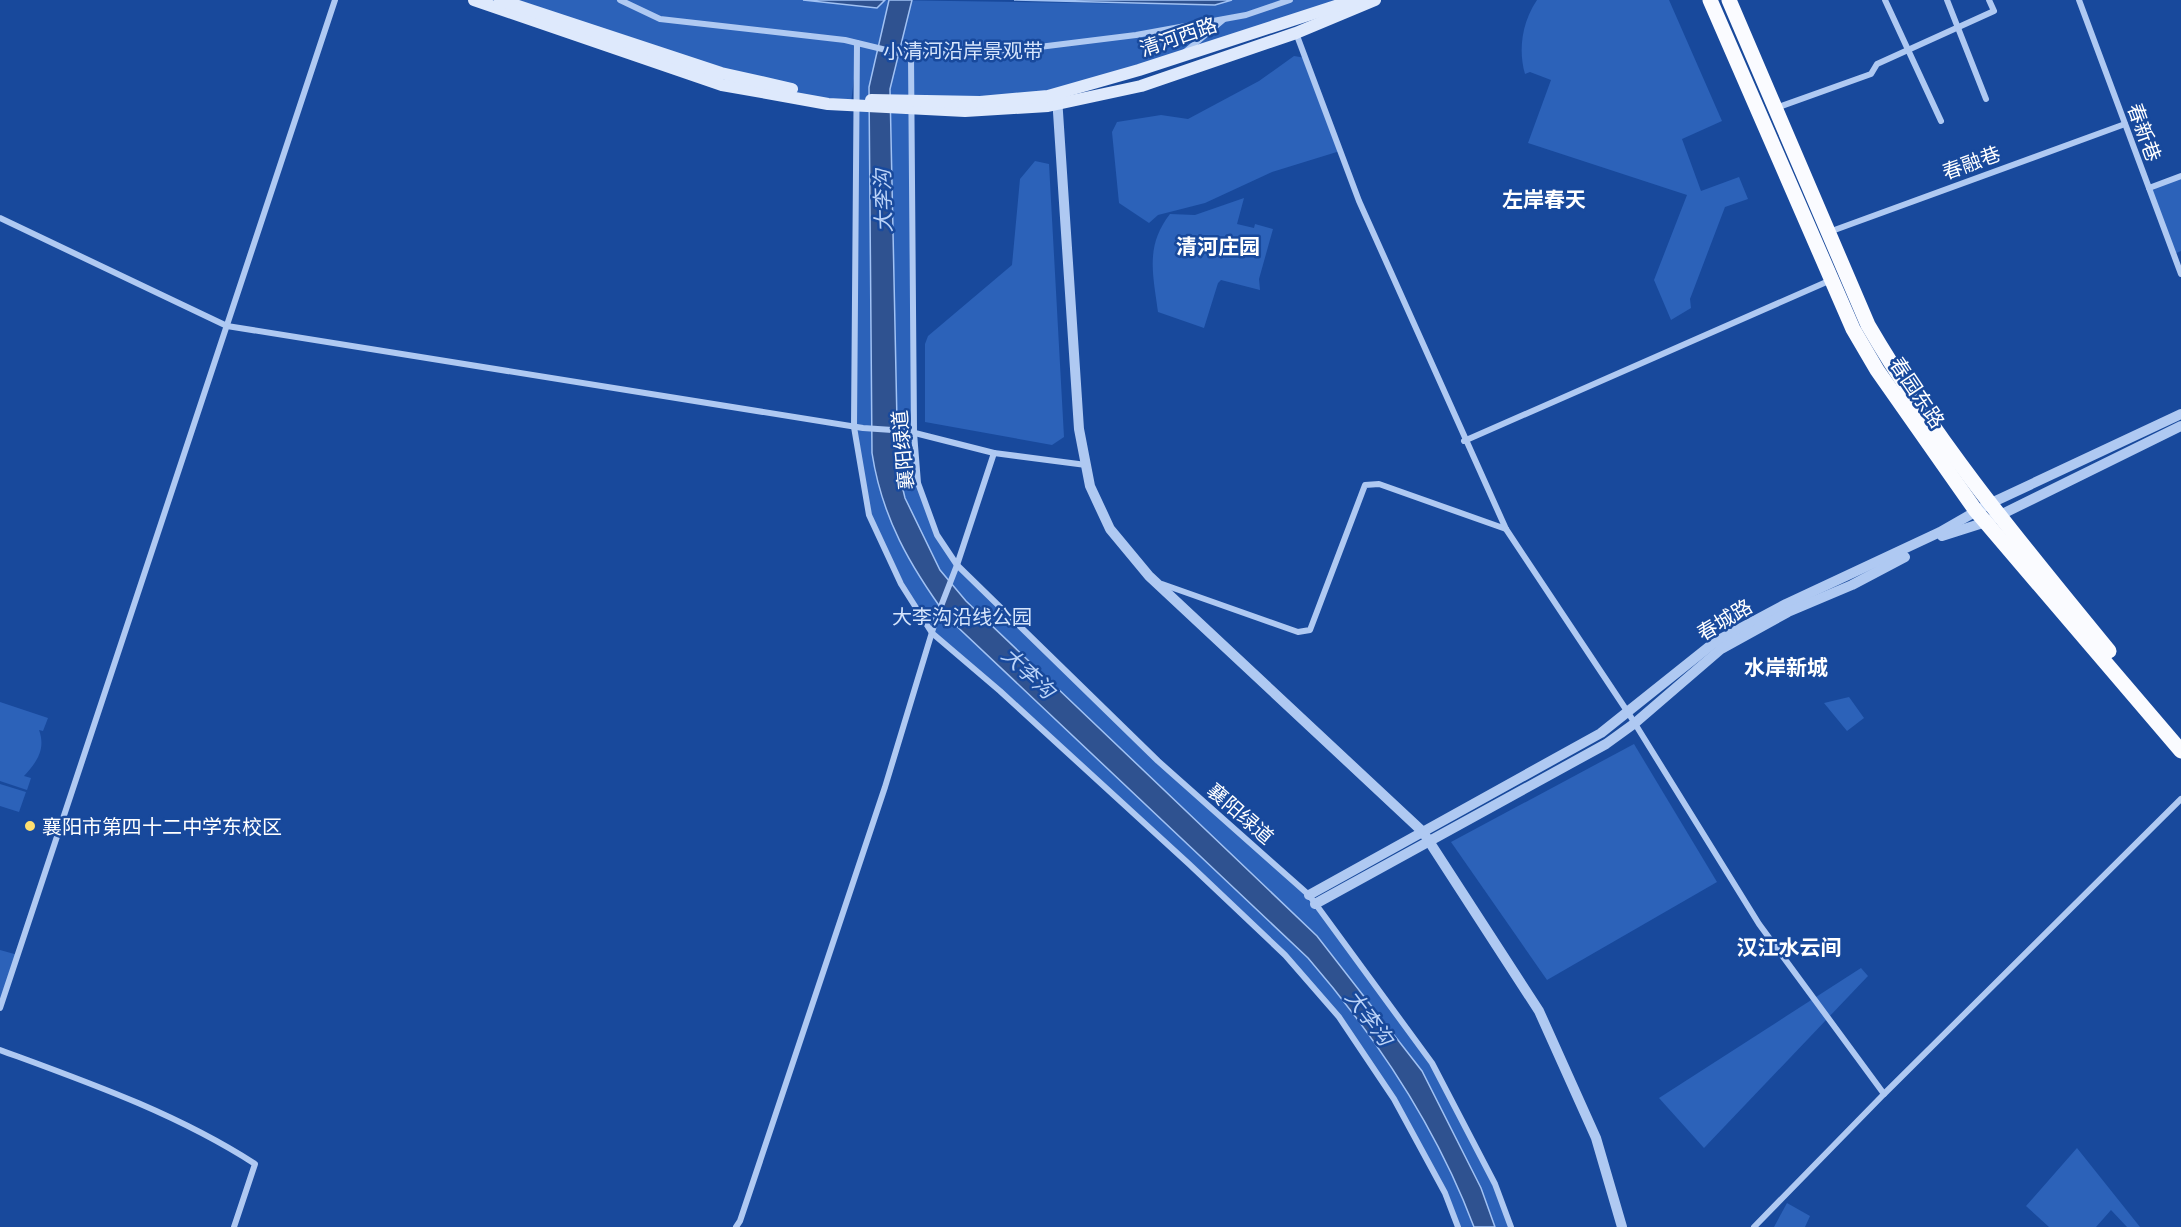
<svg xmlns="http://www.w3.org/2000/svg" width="2181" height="1227" viewBox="0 0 2181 1227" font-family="Lato,'Noto Sans SC',sans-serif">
  <rect width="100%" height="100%" fill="#18499c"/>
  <g fill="#2c62b9">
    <polygon points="487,0 803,0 877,8 885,0 1215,5 1232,0 1354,0 1048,96 912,101 918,483 937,535 957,565 1158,761 1301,888 1432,1063 1495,1184 1511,1227 1458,1227 1445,1193 1394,1099 1339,1017 1285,955 1189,864 932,633 901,584 869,515 854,427 855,70 851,103 722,80"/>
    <path d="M1537,0h132l53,121 -40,18 19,52 38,-14 9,22 -23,8 -35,92 1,9 -20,12 -17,-40 33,-85 -159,-52 23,-63 -21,-8 -5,2c-7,-24 -3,-52 12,-74z"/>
    <polygon points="1294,56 1306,58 1340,151 1272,172 1205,203 1158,215 1149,223 1119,203 1112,132 1117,122 1161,115 1188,119 1259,81"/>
    <polygon points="1035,161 1049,164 1064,437 1052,445 925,422 925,344 928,336 1012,265 1020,179"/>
    <polygon points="2181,176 2181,251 2174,254 2149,188"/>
    <path d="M1244,198l-7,26 17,4 1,-4 18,5 -14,50 1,11 -39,-10 -3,3 -14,45 -46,-16c-5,-38 -13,-66 12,-98l25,1z"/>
    <polygon points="1849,697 1864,718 1847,731 1824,703"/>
    <path d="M0,702l48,16 -5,13 -4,-1c7,19 -2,32 -15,46l7,2 -4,12 -27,-9z"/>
    <polygon points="1634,744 1717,882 1547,980 1451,842"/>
    <polygon points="0,784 26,792 19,812 0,806"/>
    <polygon points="0,950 18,955 0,1008"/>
    <polygon points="1861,968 1868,976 1704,1148 1659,1098"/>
    <polygon points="2077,1148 2140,1227 2127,1227 2111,1210 2096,1227 2049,1227 2026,1206"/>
    <polygon points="1787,1203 1810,1216 1805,1227 1774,1227"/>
  </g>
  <g fill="#2f5290" stroke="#a1c2f4" stroke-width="1.5">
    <polygon points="803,0 885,0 877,8"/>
    <path d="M889,0h23l-22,89 8,380 7,29 35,72 26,31 351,335 105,135 59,117 14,39h-21c-38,-101 -96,-188 -166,-269l-360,-340c-38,-52 -66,-100 -76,-165l-3,-366z"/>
    <polygon points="1014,0 1232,0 1215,5"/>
  </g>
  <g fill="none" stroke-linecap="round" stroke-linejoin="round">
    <g stroke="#afc9f2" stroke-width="6">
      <polyline points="620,0 660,19 845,40 911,56 1023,49 1136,35 1246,15 1290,0"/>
      <polyline points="1885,0 1941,121"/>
      <polyline points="1947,0 1986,99"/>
      <polyline points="2079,0 2181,274"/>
      <polyline points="1296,33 1359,201 1506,529 1629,714 1759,924 1884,1094 2181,799"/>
      <polyline points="857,43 854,427 869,515 901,584 932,633 1000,691 1189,864 1285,955 1339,1017 1394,1099 1445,1193 1458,1227"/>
      <polyline points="1185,52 1223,20"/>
      <polyline points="911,56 914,433 918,483 937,535 957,565 1158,761 1309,895 1432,1063 1495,1184 1511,1227"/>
      <polyline points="1776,108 1871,74 1877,64 1994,11 1989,0"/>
      <polyline points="2149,188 2181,176"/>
      <polyline points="0,218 227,326 863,428 907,431 994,453 957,565 936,619 885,787 740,1221 736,1227"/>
      <polyline points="1829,232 2125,124"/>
      <polyline points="1464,441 1831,280"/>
      <polyline points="994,453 1086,465"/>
      <polyline points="1162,584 1298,632 1310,630 1365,485 1379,484 1506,529"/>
      <polyline points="0,1008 335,0"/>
      <path d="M0,1050c87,32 176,63 255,114l-21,63"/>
      <polyline points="1754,1227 1884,1094"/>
    </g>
    <g stroke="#afc9f2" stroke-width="10">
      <polyline points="1057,97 1079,429 1090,486 1110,529 1149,576 1423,832 1539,1011 1596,1138 1622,1227"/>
      <polyline points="1942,536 1986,522 2181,426"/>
      <polyline points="1309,895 1601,733 1715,642 1786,604 1940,532 1989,504 2181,414"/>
      <polyline points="1315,904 1606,744 1635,723 1721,649 1788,612 1852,585 1905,557"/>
    </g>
    <g stroke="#dee9fc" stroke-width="12">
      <polyline points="474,0 722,85 828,104 965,111 1048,106 1141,86 1296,33 1375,0"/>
      <polyline points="500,0 721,73 792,89"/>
      <polyline points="871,100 980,102 1048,96 1139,70 1354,0"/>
    </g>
    <g stroke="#fafbff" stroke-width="15">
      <polyline points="1710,0 1853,329 1877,370 1976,511 2181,751"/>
      <path d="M1729,0l139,325c68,117 155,221 241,326"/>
    </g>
  </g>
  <circle fill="#ffdf70" stroke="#18499c" stroke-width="2" cx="30" cy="826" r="6"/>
  <g text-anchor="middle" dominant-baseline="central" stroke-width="5" stroke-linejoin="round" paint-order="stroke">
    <g font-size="20" fill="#fff" stroke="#18499c">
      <text transform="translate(1178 36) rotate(-19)">清河西路</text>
      <text transform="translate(2145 132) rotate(70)">春新巷</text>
      <text transform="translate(1971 162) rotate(-20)">春融巷</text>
      <text transform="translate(1918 392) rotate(56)">春园东路</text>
      <text transform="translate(902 450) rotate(-95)">襄阳绿道</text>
      <text transform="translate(1724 619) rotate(-31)">春城路</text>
      <text transform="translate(1241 813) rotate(41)">襄阳绿道</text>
    </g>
    <g font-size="20" fill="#d6e5fc" stroke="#18499c">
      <text x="963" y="50">小清河沿岸景观带</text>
      <text x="962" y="616">大李沟沿线公园</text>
    </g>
    <g font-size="20" fill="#fff" stroke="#18499c" text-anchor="start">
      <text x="42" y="826">襄阳市第四十二中学东校区</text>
    </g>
    <g font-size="21" font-weight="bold" fill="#fff" stroke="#18499c">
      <text x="1544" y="198">左岸春天</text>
      <text x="1218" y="245">清河庄园</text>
      <text x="1786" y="666">水岸新城</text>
      <text x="1789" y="946">汉江水云间</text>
    </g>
    <g font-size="21" font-style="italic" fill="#bbd3f8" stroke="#18499c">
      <text transform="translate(882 201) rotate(-92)">大李沟</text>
      <text transform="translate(1029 672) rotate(43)">大李沟</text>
      <text transform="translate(1370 1017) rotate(53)">大李沟</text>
    </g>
  </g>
</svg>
